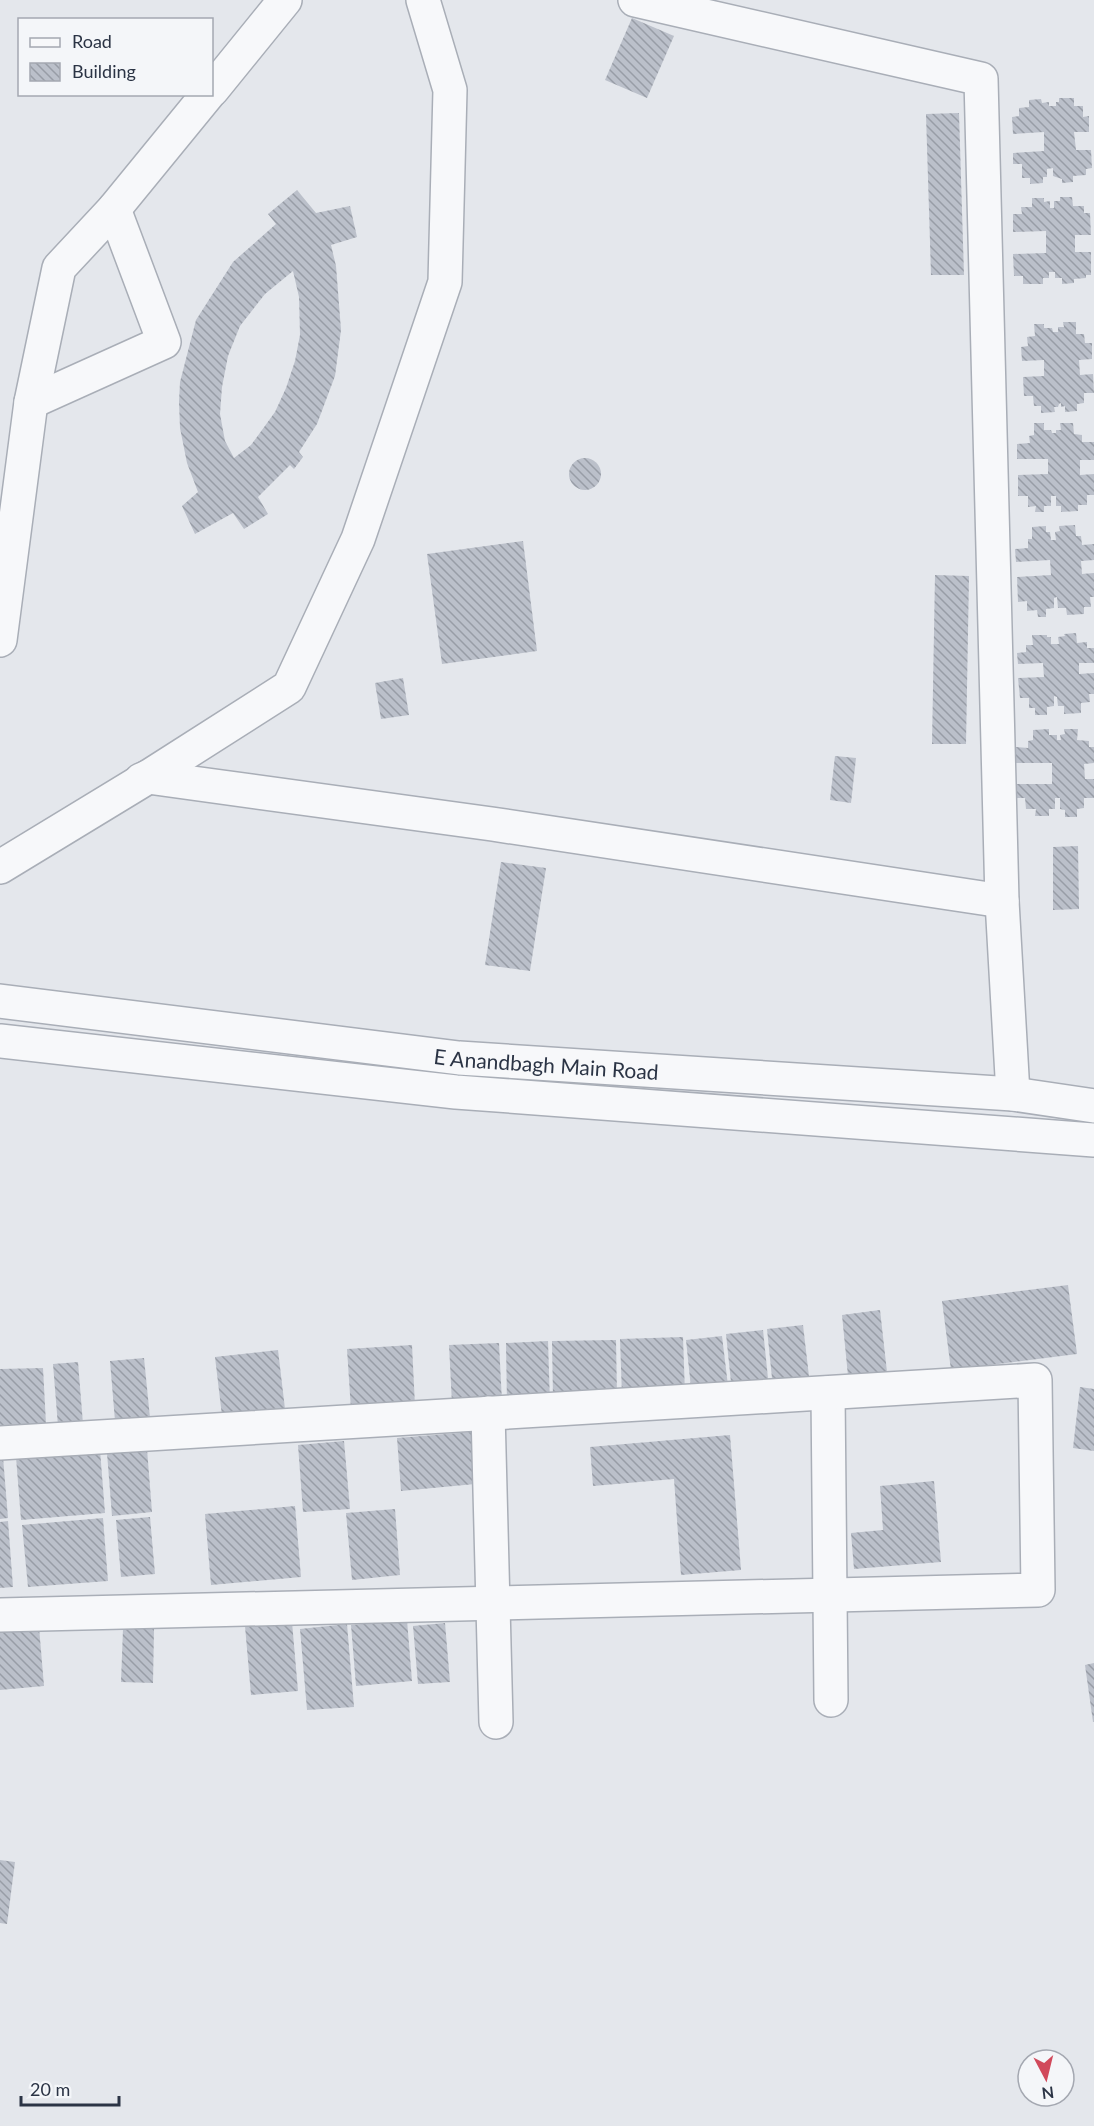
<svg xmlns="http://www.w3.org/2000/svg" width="1094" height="2126" viewBox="0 0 1094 2126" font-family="Lato,sans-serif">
  <defs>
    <pattern id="building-back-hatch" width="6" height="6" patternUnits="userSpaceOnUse" patternTransform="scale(1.5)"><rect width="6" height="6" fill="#bbc0ca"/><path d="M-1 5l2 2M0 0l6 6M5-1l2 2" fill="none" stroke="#989da6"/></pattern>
  </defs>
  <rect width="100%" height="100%" fill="#e4e7ec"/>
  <g fill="url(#building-back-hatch)" fill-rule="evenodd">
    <polygon points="632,18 674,36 647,98 605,80"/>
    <polygon points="1059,98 1074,98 1074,106 1083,106 1083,117 1089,116 1089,132 1074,132 1076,150 1091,150 1092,168 1086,169 1086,175 1073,176 1073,182 1062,183 1062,179 1053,176 1053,168 1047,169 1047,177 1043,177 1043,183 1030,184 1030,178 1022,178 1022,164 1013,164 1013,153 1044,151 1044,132 1013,134 1012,117 1019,116 1019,108 1029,107 1029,100 1041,99 1042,103 1049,102 1049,106 1056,106 1056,102 1059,102"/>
    <polygon points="959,113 964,275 931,275 926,114"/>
    <path d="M297,190l19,23 34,-7 7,31 -26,8 5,21 5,64 -6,46 -18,48 -18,28 4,5 -9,12 -4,-4 -32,32 10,17 -24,15 -11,-16 -38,21 -13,-28 16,-14 -11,-29 -7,-35 -1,-26 1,-20 16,-62 37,-58 43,-38 -8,-10zM293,271l6,26 1,38 -5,26 -9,27 -11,24 -24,33 -17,13 -9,-17 -5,-27 2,-27 6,-31 12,-30 25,-32z"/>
    <polygon points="1060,197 1072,197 1073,206 1084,206 1084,213 1090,213 1091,235 1075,235 1075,252 1091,252 1091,275 1086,275 1086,278 1074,279 1074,283 1062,284 1062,278 1055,278 1055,272 1049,272 1049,278 1043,278 1043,284 1023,284 1023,276 1014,276 1013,254 1046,253 1046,231 1013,232 1013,214 1022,214 1021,207 1032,207 1032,198 1044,198 1044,202 1050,201 1050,208 1054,208 1054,201 1060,201"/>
    <polygon points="1063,322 1076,322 1076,334 1084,334 1085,343 1092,343 1092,359 1079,360 1080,375 1093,374 1094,393 1084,393 1084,403 1077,404 1077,411 1065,412 1065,406 1061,407 1061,403 1059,404 1058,407 1054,407 1055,412 1041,413 1041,406 1034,406 1033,396 1024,396 1023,377 1044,376 1044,360 1022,361 1021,347 1028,346 1027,337 1035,336 1034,324 1044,324 1044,328 1052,328 1053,332 1058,332 1058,327 1064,327"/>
    <polygon points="1034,423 1044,423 1044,430 1051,430 1052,433 1056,433 1056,430 1061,430 1060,423 1073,423 1074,434 1082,435 1082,442 1094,442 1094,460 1080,460 1080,475 1094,474 1094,495 1087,495 1087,505 1078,505 1078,511 1061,512 1061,506 1056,506 1056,496 1051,496 1051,506 1044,506 1044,512 1035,512 1036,506 1028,507 1028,496 1018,496 1018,475 1048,474 1048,459 1017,459 1017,444 1030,443 1029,436 1034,435"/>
    <circle cx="585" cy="474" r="16"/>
    <polygon points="1075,525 1076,536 1081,536 1082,545 1094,544 1094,560 1081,561 1082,574 1094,573 1094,597 1090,597 1091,607 1084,607 1084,614 1067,615 1066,608 1058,608 1057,597 1054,598 1054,608 1046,609 1046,617 1038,617 1037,610 1027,611 1027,601 1018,602 1017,577 1051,575 1050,560 1016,562 1015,549 1028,548 1028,539 1032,539 1032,527 1046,526 1046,532 1050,532 1051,540 1056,540 1055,532 1060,531 1059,526"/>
    <polygon points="523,541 537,651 442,664 427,554"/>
    <polygon points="935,575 969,576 966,744 932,744"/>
    <polygon points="1076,633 1077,643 1087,642 1087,648 1094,648 1094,663 1079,663 1079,674 1094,673 1094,694 1089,694 1090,702 1081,703 1081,713 1064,714 1064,706 1058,706 1057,697 1054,696 1054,706 1047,707 1047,715 1035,715 1035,708 1029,708 1029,698 1020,698 1018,678 1044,677 1043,663 1018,664 1017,653 1026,652 1026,645 1033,645 1032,635 1047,635 1047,637 1051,637 1051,644 1059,644 1058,637 1065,636 1064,634"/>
    <polygon points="403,678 409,715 381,719 375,683"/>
    <polygon points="1049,729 1049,735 1057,735 1057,740 1061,740 1060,735 1065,734 1064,729 1078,729 1077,740 1089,741 1089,747 1094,747 1094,763 1084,764 1085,779 1094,779 1094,798 1084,798 1084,808 1077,809 1077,817 1065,817 1065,810 1060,809 1060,798 1055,798 1055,809 1049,809 1049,816 1035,816 1036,809 1026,809 1025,798 1016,798 1016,784 1052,784 1052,763 1016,763 1016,747 1028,748 1028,741 1033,740 1033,730"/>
    <polygon points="835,756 856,758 851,803 830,800"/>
    <polygon points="1078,846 1079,909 1053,910 1053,847"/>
    <polygon points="501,862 546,868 530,971 485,965"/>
    <polygon points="1068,1285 1077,1354 951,1370 942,1301"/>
    <polygon points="880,1310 887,1372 848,1376 842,1315"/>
    <polygon points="803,1325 810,1385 773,1388 767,1329"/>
    <polygon points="763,1330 769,1388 732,1392 726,1334"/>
    <polygon points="722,1336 729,1394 692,1398 686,1340"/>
    <polygon points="683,1337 685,1394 622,1396 620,1339"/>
    <polygon points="616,1340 617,1397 553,1398 552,1341"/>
    <polygon points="548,1341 550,1403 507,1405 506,1343"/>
    <polygon points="499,1343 502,1402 452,1404 449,1345"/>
    <polygon points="412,1345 415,1406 351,1410 347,1349"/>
    <polygon points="278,1350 285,1409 222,1416 215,1357"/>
    <polygon points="144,1358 150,1418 115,1421 110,1361"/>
    <polygon points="78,1362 83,1424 58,1426 53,1364"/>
    <polygon points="43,1368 46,1424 0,1425 0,1369"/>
    <polygon points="1080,1387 1094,1389 1094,1451 1073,1448"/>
    <polygon points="471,1432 475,1484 401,1491 397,1438"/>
    <polygon points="730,1435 741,1570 681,1575 674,1479 593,1486 590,1447"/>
    <polygon points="344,1441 350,1509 303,1512 298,1445"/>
    <polygon points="147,1449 152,1512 112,1516 107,1453"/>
    <polygon points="100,1450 105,1513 21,1520 16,1457"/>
    <polygon points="3,1457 8,1518 0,1519 0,1458"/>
    <polygon points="934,1481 941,1562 854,1569 851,1533 883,1530 880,1486"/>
    <polygon points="295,1506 301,1577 211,1585 205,1514"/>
    <polygon points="395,1509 400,1575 352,1580 346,1513"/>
    <polygon points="150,1517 155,1574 121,1577 116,1520"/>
    <polygon points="103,1518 108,1581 28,1587 22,1525"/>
    <polygon points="8,1521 13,1587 0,1588 0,1522"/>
    <polygon points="407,1620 412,1681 356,1686 351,1625"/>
    <polygon points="292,1622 298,1691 251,1695 245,1626"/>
    <polygon points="445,1623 450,1682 418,1684 413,1626"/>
    <polygon points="347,1624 354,1707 307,1710 300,1629"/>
    <polygon points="39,1627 44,1686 0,1690 0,1631"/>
    <polygon points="123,1629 154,1629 153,1683 121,1682"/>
    <polygon points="1094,1663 1094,1722 1093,1722 1085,1665"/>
    <polygon points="0,1860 15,1862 7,1924 0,1923"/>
  </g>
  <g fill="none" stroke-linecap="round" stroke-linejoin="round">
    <defs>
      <g id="minor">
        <polyline points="635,0 981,79 1002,901 1013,1094"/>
        <polyline points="212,90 285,0"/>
        <polyline points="31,402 164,342 114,209"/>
        <polyline points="0,640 31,402 59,268 114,209 208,94"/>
        <polyline points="141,780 148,777 492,824 1002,901"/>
        <polyline points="0,867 148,777 289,687 358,539 445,282 450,90 423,0"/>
        <path id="s1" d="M0,1001l459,57 554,36 81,12"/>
        <polyline points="0,1041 456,1092 1094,1140"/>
        <polyline points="828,1393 831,1700"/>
        <polyline points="488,1413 496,1722"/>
        <polyline points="0,1443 1035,1380 1038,1590 0,1615"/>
      </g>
    </defs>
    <use href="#minor" stroke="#a9aeb7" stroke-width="36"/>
    <use href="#minor" stroke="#f7f8fa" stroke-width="33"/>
  </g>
  <g text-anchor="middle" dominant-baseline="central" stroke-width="4.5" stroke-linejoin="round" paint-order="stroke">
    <g font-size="21" fill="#2b3445" stroke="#f4f6f9">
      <text stroke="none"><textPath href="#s1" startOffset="550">E Anandbagh Main Road</textPath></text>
    </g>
  </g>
  <rect x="18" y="18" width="195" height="78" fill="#f4f6f9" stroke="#a4a8b1" stroke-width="1.5"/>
  <rect x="30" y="38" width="30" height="9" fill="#f7f8fa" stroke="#a4a8b1" stroke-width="1.5"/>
  <text x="72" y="48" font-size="18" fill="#2b3445">Road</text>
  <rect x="30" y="63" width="30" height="18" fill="url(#building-back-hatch)" stroke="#a4a8b1" stroke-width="1.5"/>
  <text x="72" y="78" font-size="18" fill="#2b3445">Building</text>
  <g transform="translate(1046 2078) rotate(173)"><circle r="28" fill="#f4f6f9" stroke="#a4a8b1" stroke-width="1.5"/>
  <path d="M0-4.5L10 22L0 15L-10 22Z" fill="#d1495b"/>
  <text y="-9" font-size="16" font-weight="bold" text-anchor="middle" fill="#2b3445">N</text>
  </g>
  <path d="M21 2096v9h98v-9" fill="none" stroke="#2b3445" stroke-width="3"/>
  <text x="30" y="2096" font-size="18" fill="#2b3445" stroke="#f4f6f9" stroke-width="4.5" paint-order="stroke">20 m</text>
</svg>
